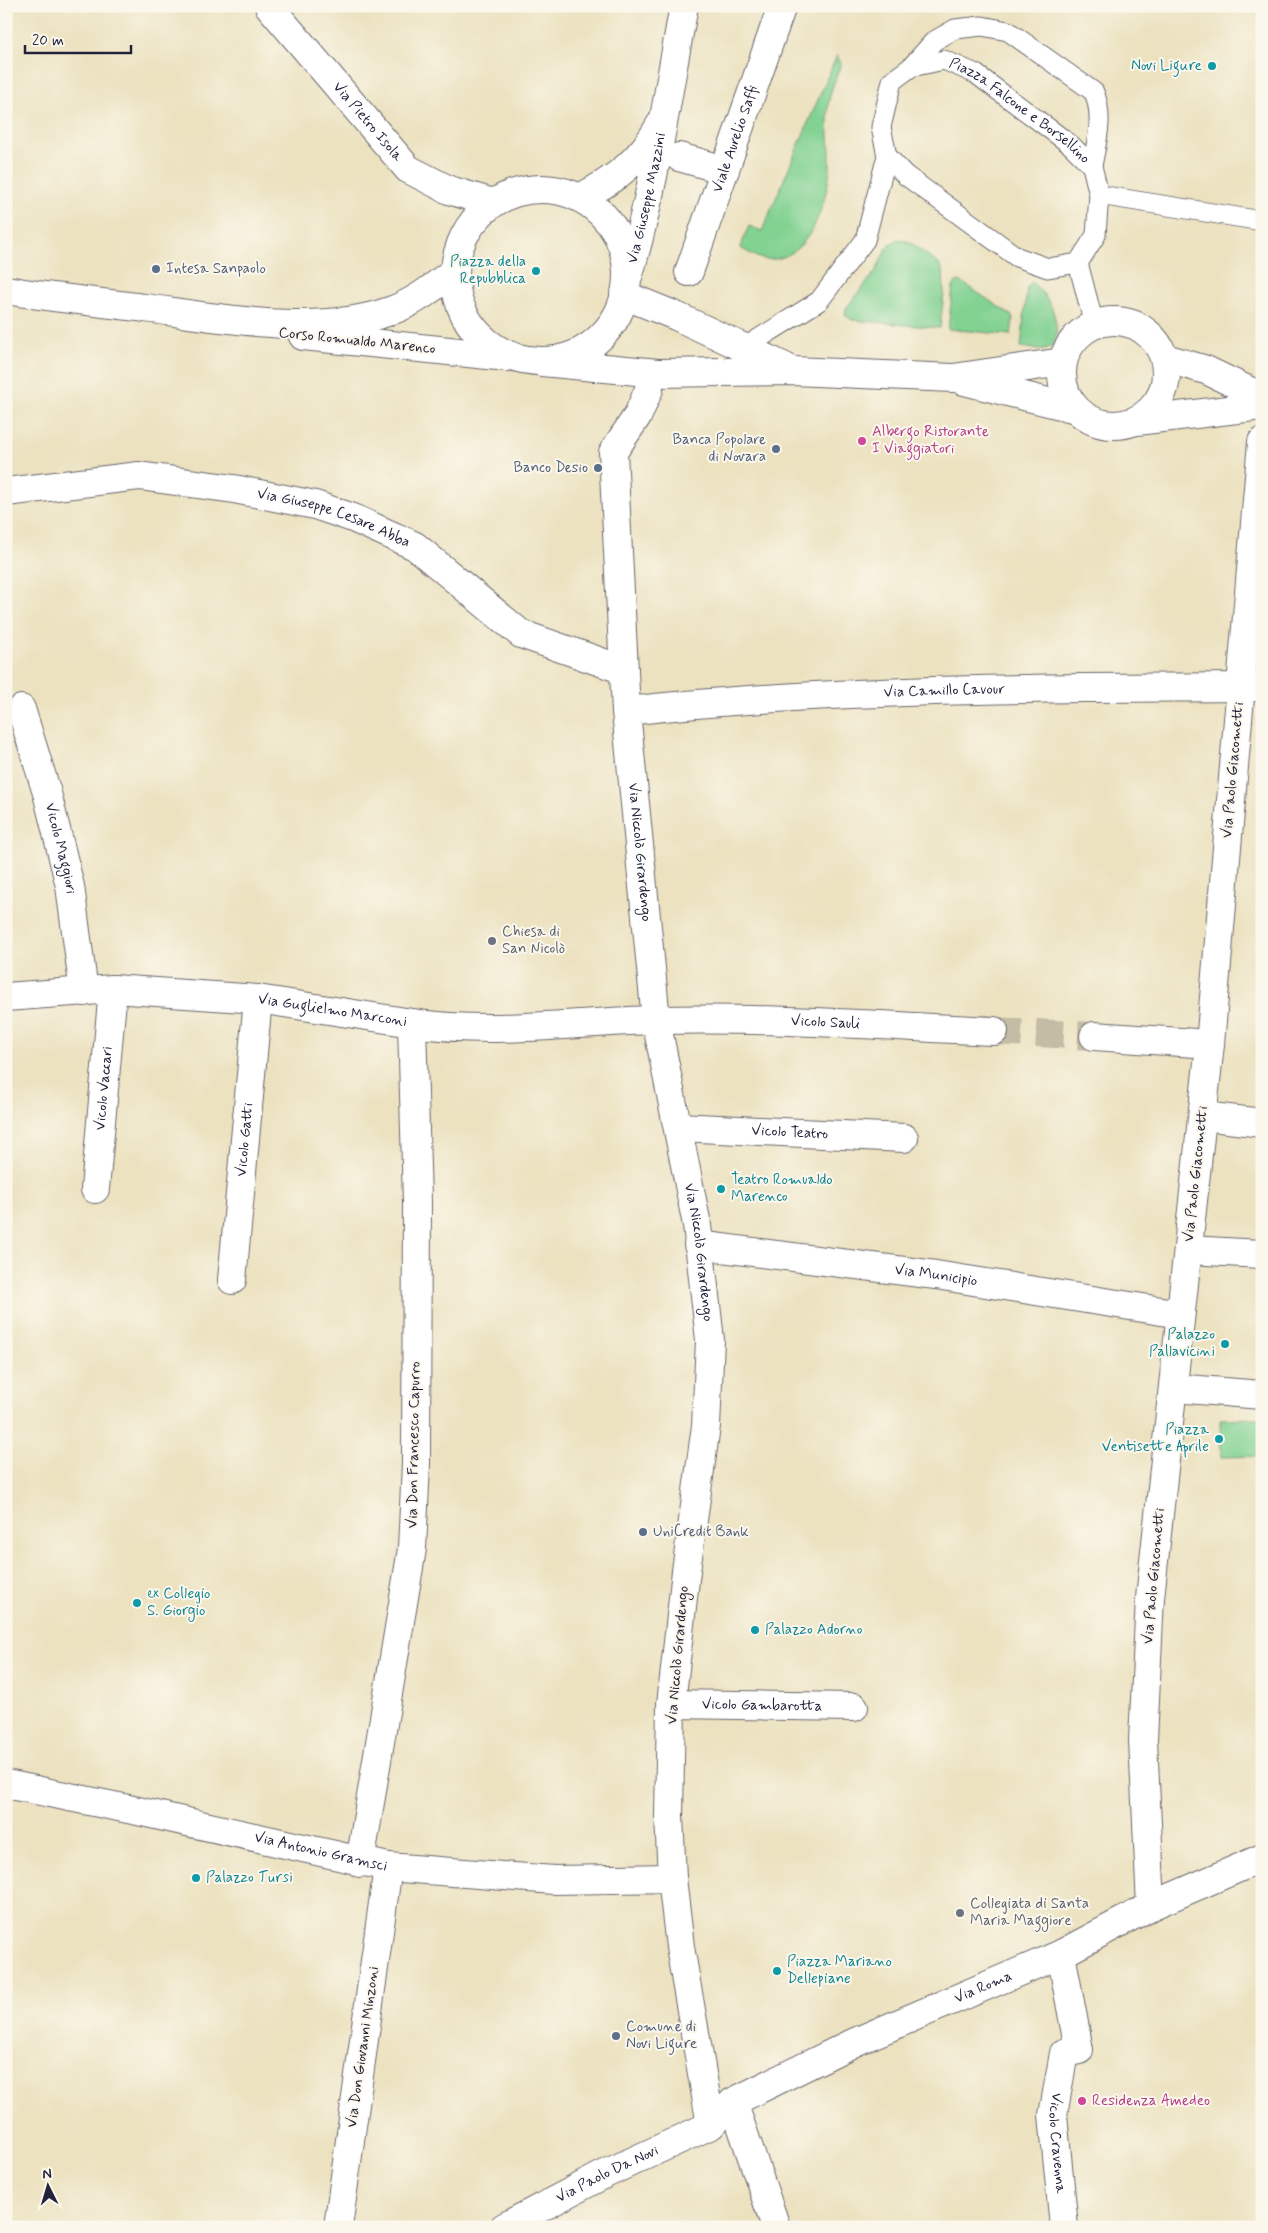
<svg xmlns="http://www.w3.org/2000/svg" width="1268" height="2233" viewBox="0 0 1268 2233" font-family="Mynerve,sans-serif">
  <rect width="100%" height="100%" fill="#fbf7ec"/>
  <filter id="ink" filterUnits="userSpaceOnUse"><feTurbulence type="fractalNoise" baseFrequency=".02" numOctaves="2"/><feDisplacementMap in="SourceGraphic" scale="10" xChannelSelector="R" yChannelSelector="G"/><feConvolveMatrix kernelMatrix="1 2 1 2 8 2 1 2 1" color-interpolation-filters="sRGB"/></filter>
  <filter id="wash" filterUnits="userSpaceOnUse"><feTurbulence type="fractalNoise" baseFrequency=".0096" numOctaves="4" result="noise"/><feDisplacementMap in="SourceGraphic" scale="20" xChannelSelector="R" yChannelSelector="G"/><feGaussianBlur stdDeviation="1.12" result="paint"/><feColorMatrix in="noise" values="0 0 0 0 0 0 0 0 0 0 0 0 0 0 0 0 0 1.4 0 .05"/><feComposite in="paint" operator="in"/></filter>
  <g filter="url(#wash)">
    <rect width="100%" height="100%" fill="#ece2c0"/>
    <g fill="#82d292" stroke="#527a66">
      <path d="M837,55l4,9c-5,14 -12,29 -13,44 -1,19 3,38 2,58 -2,34 -21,99 -66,93 -8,-1 -17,-8 -24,-11l9,-22 13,5z"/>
      <polygon points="898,239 910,242 939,264 943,271 944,292 940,328 852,320 845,315 846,308 876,271 887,247"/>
      <polygon points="960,281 1011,315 1013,319 1011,335 948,329 953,287 956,282"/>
      <path d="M1032,282c5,5 11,11 15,17 8,11 18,48 -3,50 -7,1 -16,-1 -23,-2l6,-59z"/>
      <polygon points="1262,1418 1262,1456 1221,1457 1220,1419"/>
    </g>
  </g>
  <g filter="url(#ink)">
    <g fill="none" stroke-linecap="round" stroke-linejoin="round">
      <polyline stroke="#c4bca5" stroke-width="28" stroke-dasharray="28 14" stroke-linecap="butt" points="994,1031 1094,1036"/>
      <defs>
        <g id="service">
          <path d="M911,67l23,-26 21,-12 27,-3 26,5 86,61c10,25 3,48 -2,74"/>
          <polyline points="1099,195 1262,221"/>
          <path id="s1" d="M1078,263l-30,5 -31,-11 -112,-82 -18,-19 -6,-29 11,-46 19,-14 33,-7 32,14 95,71 21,21 7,29 -3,40 -18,28 16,61"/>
          <polyline points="742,349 819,301 865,240 887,156"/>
        </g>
        <g id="pedestrian">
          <polyline points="679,157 725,170"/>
          <path id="s2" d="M689,272l93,-266"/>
          <path id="s3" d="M649,389l-11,26 -25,37 13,259 30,309 41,205 13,115 -4,86 -20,145 -15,133 -2,112 3,62 8,69 31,178"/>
          <path id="s4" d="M6,492l133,-16 95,13 81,16 38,13 62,28 106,88 103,36"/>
          <path id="s5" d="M626,711c153,-17 307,-21 460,-23"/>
          <path id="s6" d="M412,1023c85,12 160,-1 245,-3 112,-3 225,6 337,11"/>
          <polyline points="1094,1036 1210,1044"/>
          <path id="s7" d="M678,1127l226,11"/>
          <path id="s8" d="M698,1245l238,30 238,38"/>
          <path id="s9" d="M671,1704l183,3"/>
          <polyline points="388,1867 554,1880 672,1878"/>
          <path id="s10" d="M1061,1954l18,96 -15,3 -11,62 11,112"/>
          <polyline points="733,2102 776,2227"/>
          <path id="s11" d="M504,2227l99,-52 108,-50 22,-23 122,-60 206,-88 90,-48"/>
        </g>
        <g id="minor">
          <polyline points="1262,442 1210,1044 1150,1598 1143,1740 1151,1906 1262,1858"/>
          <polyline points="1086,688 1262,687"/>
          <path id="s12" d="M21,709l26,84 23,93 14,106"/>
          <path id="s13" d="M6,997l107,-8 145,10 154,24 5,179 -1,262 -4,85 -52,314"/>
          <polyline points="1203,1116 1262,1123"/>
          <path id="s14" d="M95,1189l18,-200"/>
          <polyline points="1188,1250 1262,1254"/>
          <path id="s15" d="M232,1280l26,-281"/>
          <polyline points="1174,1388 1262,1395"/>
          <path id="s16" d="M6,1784l132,27 250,56 -50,360"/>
        </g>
        <g id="tertiary">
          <path id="s17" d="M269,6l139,163 41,21 44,13"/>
        </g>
        <g id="secondary">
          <polyline points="624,295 676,316 785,367"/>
          <circle cx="1114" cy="373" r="52"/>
          <polyline points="1165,358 1206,370 1262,397"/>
          <polyline points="542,362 658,373 793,371 953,378 1063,362"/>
          <polyline points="964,381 1076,409"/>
          <polyline points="1137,421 1262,406"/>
        </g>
        <g id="primary">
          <circle cx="541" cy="275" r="86"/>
          <path d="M580,198c36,-19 60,-37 80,-73"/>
          <path id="s18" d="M629,274c26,-88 38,-178 55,-268"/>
          <path d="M6,290c46,8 93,12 139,18 75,10 172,29 245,3 24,-8 44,-24 64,-40"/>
          <polyline points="303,336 507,357"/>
        </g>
      </defs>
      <use href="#service" stroke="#69656a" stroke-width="21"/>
      <use href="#pedestrian" stroke="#69656a" stroke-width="30"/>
      <use href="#minor" stroke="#69656a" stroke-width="30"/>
      <use href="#tertiary" stroke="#69656a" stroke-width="30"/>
      <use href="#secondary" stroke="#69656a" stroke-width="30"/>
      <use href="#primary" stroke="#69656a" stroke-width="30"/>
      <use href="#service" stroke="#fff" stroke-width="19"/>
      <use href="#pedestrian" stroke="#fff" stroke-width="28"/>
      <use href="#minor" stroke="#fff" stroke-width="28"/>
      <use href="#tertiary" stroke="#fff" stroke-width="28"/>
      <use href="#secondary" stroke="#fff" stroke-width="28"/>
      <use href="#primary" stroke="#fff" stroke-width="28"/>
      <defs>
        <polyline id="rail" points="1261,6 1262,7"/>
      </defs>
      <use href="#rail" stroke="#22223b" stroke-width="5.5"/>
      <use href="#rail" stroke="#fbf7ec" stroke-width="4" stroke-dasharray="11" stroke-linecap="butt"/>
    </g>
  </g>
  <g fill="#0f9aa8" stroke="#fbf7ec" stroke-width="2">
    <circle cx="1212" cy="66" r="5"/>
    <circle cx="536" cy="271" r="5"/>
    <circle cx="721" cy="1189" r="5"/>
    <circle cx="1225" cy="1344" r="5"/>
    <circle cx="1219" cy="1439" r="5"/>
    <circle cx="137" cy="1603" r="5"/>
    <circle cx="755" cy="1630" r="5"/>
    <circle cx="196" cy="1878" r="5"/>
    <circle cx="777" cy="1971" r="5"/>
  </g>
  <g fill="#5c6f8a" stroke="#fbf7ec" stroke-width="2">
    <circle cx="156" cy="269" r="5"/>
    <circle cx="776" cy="449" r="5"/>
    <circle cx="598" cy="468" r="5"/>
    <circle cx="643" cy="1532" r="5"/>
    <circle cx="616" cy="2036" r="5"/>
  </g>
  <g fill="#d1479c" stroke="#fbf7ec" stroke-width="2">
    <circle cx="862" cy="441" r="5"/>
    <circle cx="1082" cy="2101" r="5"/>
  </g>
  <g fill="#6b7280" stroke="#fbf7ec" stroke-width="2">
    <circle cx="492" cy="941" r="5"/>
    <circle cx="960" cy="1913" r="5"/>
  </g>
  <g text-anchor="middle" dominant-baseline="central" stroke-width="4" stroke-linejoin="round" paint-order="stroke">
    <g font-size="15" fill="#0d838f" stroke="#fbf7ec" text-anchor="start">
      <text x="1202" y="66" text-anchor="end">Novi Ligure</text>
      <text x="526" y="262" text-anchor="end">Piazza della<tspan x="526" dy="17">Repubblica</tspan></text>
      <text x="731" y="1180">Teatro Romualdo<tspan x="731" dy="17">Marenco</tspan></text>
      <text x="1215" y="1335" text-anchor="end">Palazzo<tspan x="1215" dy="17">Pallavicini</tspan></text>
      <text x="1209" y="1430" text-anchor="end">Piazza<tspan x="1209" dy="17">Ventisette Aprile</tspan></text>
      <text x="147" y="1594">ex Collegio<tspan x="147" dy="17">S. Giorgio</tspan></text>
      <text x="765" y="1630">Palazzo Adorno</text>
      <text x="206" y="1878">Palazzo Tursi</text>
      <text x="787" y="1962">Piazza Mariano<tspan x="787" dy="17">Dellepiane</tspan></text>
    </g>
    <g font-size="15" fill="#22223b" stroke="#fbf7ec">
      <text stroke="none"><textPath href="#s1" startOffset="454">Piazza Falcone e Borsellino</textPath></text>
      <text stroke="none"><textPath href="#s17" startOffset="152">Via Pietro Isola</textPath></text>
      <text stroke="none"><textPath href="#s2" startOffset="141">Viale Aurelio Saffi</textPath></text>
      <text stroke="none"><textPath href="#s18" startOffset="78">Via Giuseppe Mazzini</textPath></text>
      <text transform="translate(357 341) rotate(6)">Corso Romualdo Marenco</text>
      <text stroke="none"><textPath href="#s4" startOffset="334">Via Giuseppe Cesare Abba</textPath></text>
      <text stroke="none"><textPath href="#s5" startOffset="319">Via Camillo Cavour</textPath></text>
      <text transform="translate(1233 770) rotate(-85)">Via Paolo Giacometti</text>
      <text stroke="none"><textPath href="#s12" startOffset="145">Vicolo Maggiori</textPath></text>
      <text stroke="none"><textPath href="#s3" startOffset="474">Via Niccolò Girardengo</textPath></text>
      <text stroke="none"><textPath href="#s13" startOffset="328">Via Guglielmo Marconi</textPath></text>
      <text stroke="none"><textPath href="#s6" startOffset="414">Vicolo Sauli</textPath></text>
      <text stroke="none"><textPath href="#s14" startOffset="101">Vicolo Vaccari</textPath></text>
      <text stroke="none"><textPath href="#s7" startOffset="112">Vicolo Teatro</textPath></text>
      <text stroke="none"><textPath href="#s15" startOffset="141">Vicolo Gatti</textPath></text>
      <text transform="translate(1196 1174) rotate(-84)">Via Paolo Giacometti</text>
      <text stroke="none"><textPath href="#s3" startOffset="879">Via Niccolò Girardengo</textPath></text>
      <text stroke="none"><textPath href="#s8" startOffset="240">Via Municipio</textPath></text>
      <text transform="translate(414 1445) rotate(-89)">Via Don Francesco Capurro</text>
      <text transform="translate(1154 1576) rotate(-85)">Via Paolo Giacometti</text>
      <text transform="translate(678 1655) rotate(-85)">Via Niccolò Girardengo</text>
      <text stroke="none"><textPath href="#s9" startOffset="91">Vicolo Gambarotta</textPath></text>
      <text stroke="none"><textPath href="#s16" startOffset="322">Via Antonio Gramsci</textPath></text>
      <text stroke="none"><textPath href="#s11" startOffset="538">Via Roma</textPath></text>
      <text transform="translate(363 2047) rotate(-82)">Via Don Giovanni Minzoni</text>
      <text stroke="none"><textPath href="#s10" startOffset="204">Vicolo Cravenna</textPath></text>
      <text stroke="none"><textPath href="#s11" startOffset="116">Via Paolo Da Novi</textPath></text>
    </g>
    <g font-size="15" fill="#4e5e75" stroke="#fbf7ec" text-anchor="start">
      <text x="166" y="269">Intesa Sanpaolo</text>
      <text x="766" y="440" text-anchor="end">Banca Popolare<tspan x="766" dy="17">di Novara</tspan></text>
      <text x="588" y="468" text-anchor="end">Banco Desio</text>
      <text x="653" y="1532">UniCredit Bank</text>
      <text x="626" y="2027">Comune di<tspan x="626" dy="17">Novi Ligure</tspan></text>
    </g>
    <g font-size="15" fill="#b23c85" stroke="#fbf7ec" text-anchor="start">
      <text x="872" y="432">Albergo Ristorante<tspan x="872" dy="17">I Viaggiatori</tspan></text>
      <text x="1092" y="2101">Residenza Amedeo</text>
    </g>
    <g font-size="15" fill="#5b616d" stroke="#fbf7ec" text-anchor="start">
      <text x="502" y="932">Chiesa di<tspan x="502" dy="17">San Nicolò</tspan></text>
      <text x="970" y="1904">Collegiata di Santa<tspan x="970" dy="17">Maria Maggiore</tspan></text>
    </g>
  </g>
  <rect width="1268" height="2233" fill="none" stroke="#fbf7ec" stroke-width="25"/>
  <g transform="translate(48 2186) rotate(355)" stroke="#fbf7ec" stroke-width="4" paint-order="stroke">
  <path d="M0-4L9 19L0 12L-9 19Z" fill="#22223b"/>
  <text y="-8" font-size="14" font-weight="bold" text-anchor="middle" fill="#22223b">N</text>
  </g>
  <path d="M25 45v8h106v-8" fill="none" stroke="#22223b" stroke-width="2.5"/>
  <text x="32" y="45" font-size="15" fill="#22223b" stroke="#fbf7ec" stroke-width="4" paint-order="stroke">20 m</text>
</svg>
